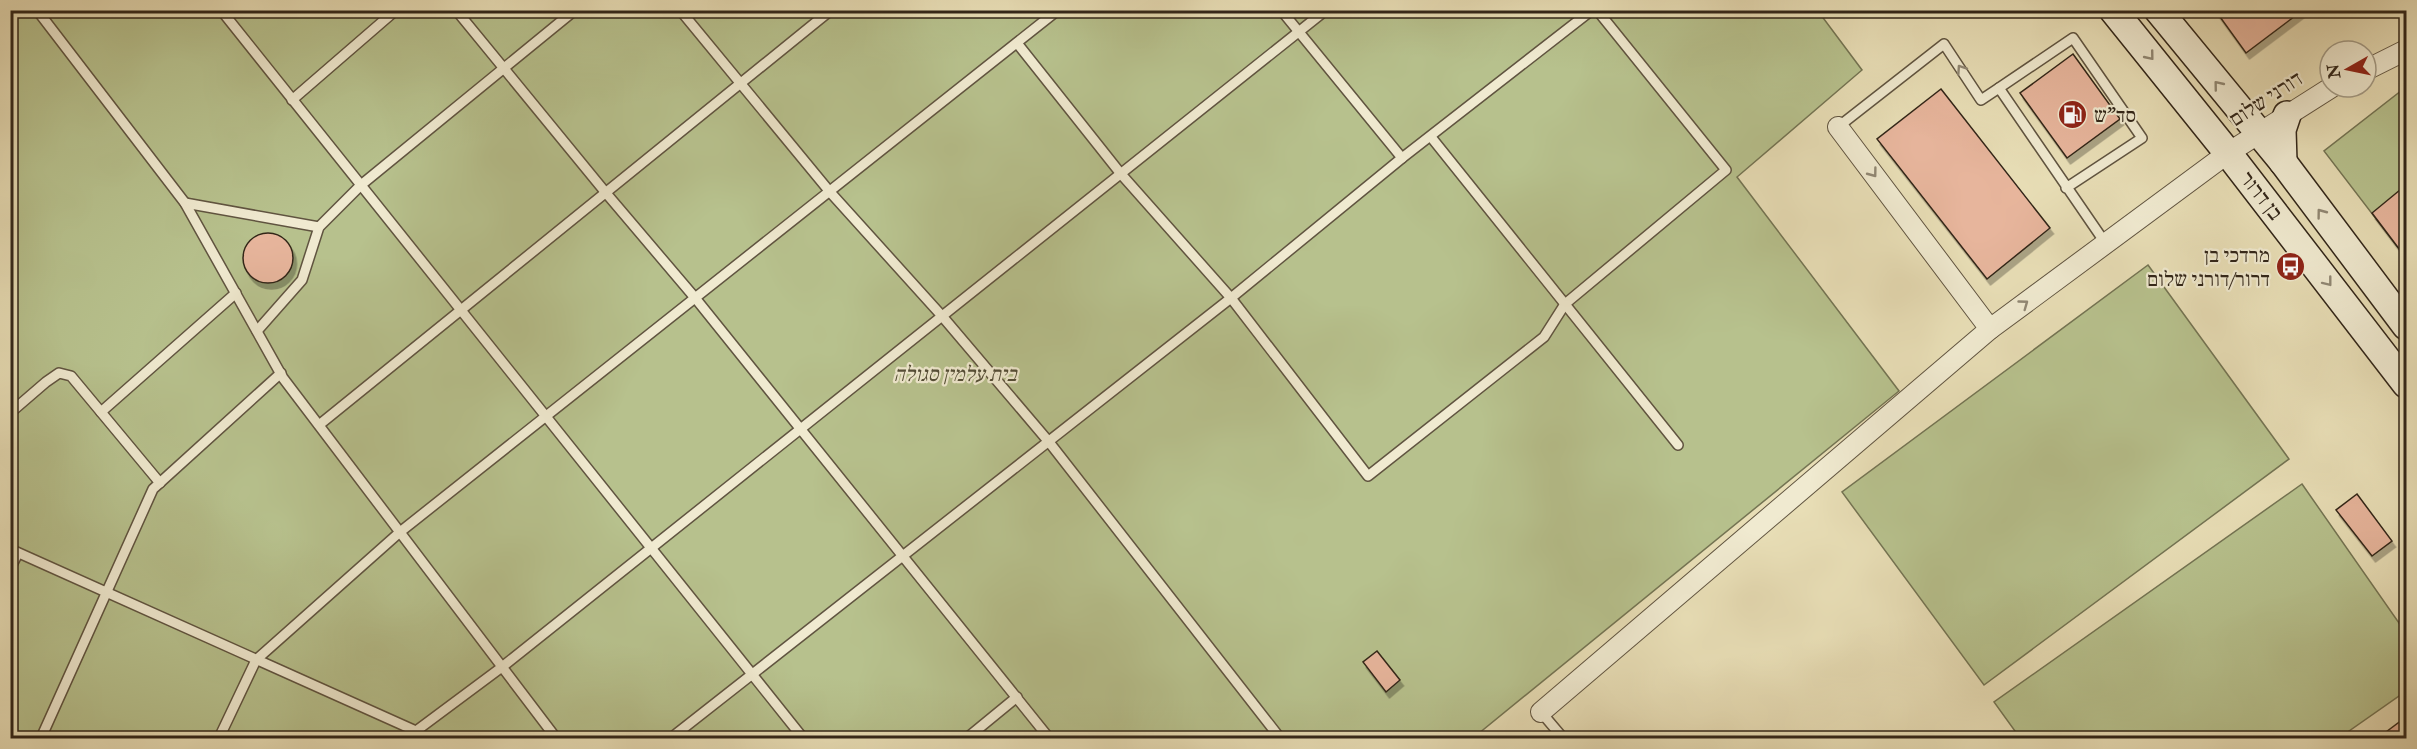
<svg xmlns="http://www.w3.org/2000/svg" width="2417" height="749" viewBox="0 0 2417 749" font-family="'IM FELL Double Pica','Frank Ruhl Libre',serif">
  <defs>
    <filter id="shadow"><feDropShadow dx="3.5" dy="6" stdDeviation="0" flood-color="#0004"/></filter>
  </defs>
  <rect width="100%" height="100%" fill="#e8deb6"/>
  <filter id="stains"><feTurbulence type="fractalNoise" baseFrequency=".00333" numOctaves="4"/><feColorMatrix values="0 0 0 0 .2 0 0 0 0 .09 0 0 0 0 .02 0 0 0 .5 -.17"/></filter>
  <radialGradient id="worn" r=".72"><stop offset=".6" stop-color="#630" stop-opacity="0"/><stop offset="1" stop-color="#630" stop-opacity=".3"/></radialGradient>
  <g fill="#b7c18d" stroke="#747453" stroke-width="1.5">
    <polygon points="10,11 1818,11 1862,70 1737,177 1899,391 1473,738 11,738"/>
    <polygon points="2406,87 2406,258 2324,151"/>
    <polygon points="2148,265 2289,459 1984,685 1842,492"/>
    <polygon points="2302,484 2406,633 2406,691 2339,738 2020,738 1994,702"/>
  </g>
  <g fill="#e7b59c" stroke="#322619" stroke-width="1.5" filter="url(#shadow)">
    <polygon points="2215,10 2303,10 2246,53"/>
    <polygon points="2073,54 2120,119 2067,158 2020,93"/>
    <polygon points="1941,89 2050,228 1987,279 1877,139"/>
    <polygon points="2406,185 2406,258 2372,213"/>
    <circle cx="268" cy="258" r="25"/>
    <polygon points="2357,494 2392,541 2372,556 2336,510"/>
    <polygon points="1377,651 1400,680 1386,692 1363,662"/>
    <polygon points="2406,717 2406,738 2378,738"/>
  </g>
  <g fill="none" stroke-linecap="round" stroke-linejoin="round">
    <defs>
      <g id="lane">
        <polyline points="37,10 185,203 283,378 556,738"/>
        <polyline points="221,10 803,738"/>
        <polyline points="456,10 606,193 696,299 1049,738"/>
        <polyline points="680,10 830,192 942,316 1049,442 1280,738"/>
        <polyline points="1281,10 1402,158"/>
        <polyline points="1017,43 1121,174 1231,298 1368,476 1544,337 1565,304 1726,170 1597,10"/>
        <polyline points="292,100 396,10"/>
        <polyline points="1838,127 1944,44 1981,100 1999,88"/>
        <polyline points="1431,137 1678,445"/>
        <polyline points="2066,188 2142,138 2073,38 1999,88 2106,244"/>
        <polyline points="185,203 319,227"/>
        <polyline points="257,331 302,280 319,227 361,185 575,10"/>
        <polyline points="101,412 236,293"/>
        <polyline points="10,413 46,382 59,373 71,376 160,483"/>
        <polyline points="319,425 831,10"/>
        <polyline points="10,549 416,731"/>
        <polyline points="10,569 18,553"/>
        <polyline points="1541,712 1563,738"/>
        <polyline points="41,738 153,489 281,373"/>
        <polyline points="219,738 256,660 400,532 1058,10"/>
        <polyline points="413,738 416,731 502,667 1326,10"/>
        <polyline points="671,738 1231,298 1402,158 1592,10"/>
        <polyline points="967,738 1017,697"/>
      </g>
      <g id="street">
        <polyline points="2366,70 2406,50"/>
        <polyline points="1838,127 1990,329 2228,153 2332,87"/>
        <polyline points="1541,712 1990,329"/>
      </g>
      <g id="secondary">
        <polyline points="2113,10 2228,153 2406,384"/>
        <polyline points="2158,10 2283,162 2406,326"/>
        <polyline points="2283,162 2282,130 2287,115"/>
      </g>
    </defs>
    <use href="#lane" stroke="#605440" stroke-width="12"/>
    <use href="#street" stroke="#605440" stroke-width="22"/>
    <use href="#secondary" stroke="#322619" stroke-width="30"/>
    <use href="#lane" stroke="#f0ead0" stroke-width="9"/>
    <use href="#street" stroke="#f0ead0" stroke-width="20"/>
    <use href="#secondary" stroke="#f0ead0" stroke-width="27"/>
  </g>
  <defs><path id="oneway-chevron" d="M-2-3.5L2.5 0L-2 3.5" fill="none" stroke-width="1.6" stroke-linecap="round" stroke-linejoin="round" transform="scale(1.5)"/></defs>
  <g stroke="#918874">
    <use href="#oneway-chevron" transform="translate(2150 56) rotate(51)"/>
    <use href="#oneway-chevron" transform="translate(1961 69) rotate(-124)"/>
    <use href="#oneway-chevron" transform="translate(2218 85) rotate(-129)"/>
    <use href="#oneway-chevron" transform="translate(1873 173) rotate(53)"/>
    <use href="#oneway-chevron" transform="translate(2321 213) rotate(-127)"/>
    <use href="#oneway-chevron" transform="translate(2328 282) rotate(52)"/>
    <use href="#oneway-chevron" transform="translate(2024 304) rotate(-36)"/>
  </g>
  <defs>
    <symbol id="fuel-disc" viewBox="-11 -11 22 22"><circle r="9.5" fill="#8f2418" stroke="#f0ead0"/><path d="M-5.5-6h7V0h2V4h1.3V-2.5L3-4.5l.8-.8L6-3V5H2.5V1h-1V6h-7ZM-4.2-4.7v3.2H.2V-4.7Z" fill="#fff"/></symbol>
    <symbol id="bus-disc" viewBox="-11 -11 22 22"><circle r="9.5" fill="#8f2418" stroke="#f0ead0"/><path d="M-5-6H5V4H4V6H2V4H-2V6H-4V4H-5ZM-3.5-4V0h7V-4ZM-3.5 1.2v1.5H-2V1.2ZM2 1.2v1.5H3.5V1.2Z" fill="#fff"/></symbol>
  </defs>
  <g fill-rule="evenodd">
    <use href="#fuel-disc" x="2056" y="98" width="33" height="33"/>
    <use href="#bus-disc" x="2274" y="250" width="33" height="33"/>
  </g>
  <g text-anchor="middle" dominant-baseline="central" stroke-width="4.5" stroke-linejoin="round" paint-order="stroke">
    <g font-size="21" fill="#322619" stroke="#f0ead0">
      <text transform="translate(2266 99) rotate(-33)">דורני שלום</text>
      <text transform="translate(2261 196) rotate(52)">בן דרור</text>
    </g>
    <g font-size="21" fill="#322619" stroke="#f0ead0" text-anchor="start">
      <text x="2094" y="115">סד"ש</text>
      <text x="2270" y="255" text-anchor="end">מרדכי בן<tspan x="2270" dy="24">דרור/דורני שלום</tspan></text>
    </g>
    <g font-size="21" font-style="italic" fill="#534d36" stroke="#f0ead0">
      <text x="955" y="374">בית עלמין סגולה</text>
    </g>
  </g>
  <rect width="2417" height="749" fill="none" stroke="#e8deb6" stroke-width="36"/>
  <rect x="12" y="12" width="2393" height="725" fill="none" stroke="#322619" stroke-width="3"/>
  <rect x="18" y="18" width="2381" height="713" fill="none" stroke="#322619" stroke-width="1.5"/>
  <g transform="translate(2348 69) rotate(261)"><circle r="28" fill="#f0ead0" stroke="#a49c87" stroke-width="1.5"/>
  <path d="M0-4.5L10 22L0 15L-10 22Z" fill="#8f2418"/>
  <text y="-9" font-size="16" font-weight="bold" text-anchor="middle" fill="#322619">N</text>
  </g>
  <rect width="100%" height="100%" filter="url(#stains)"/>
  <rect width="100%" height="100%" fill="url(#worn)"/>
</svg>
